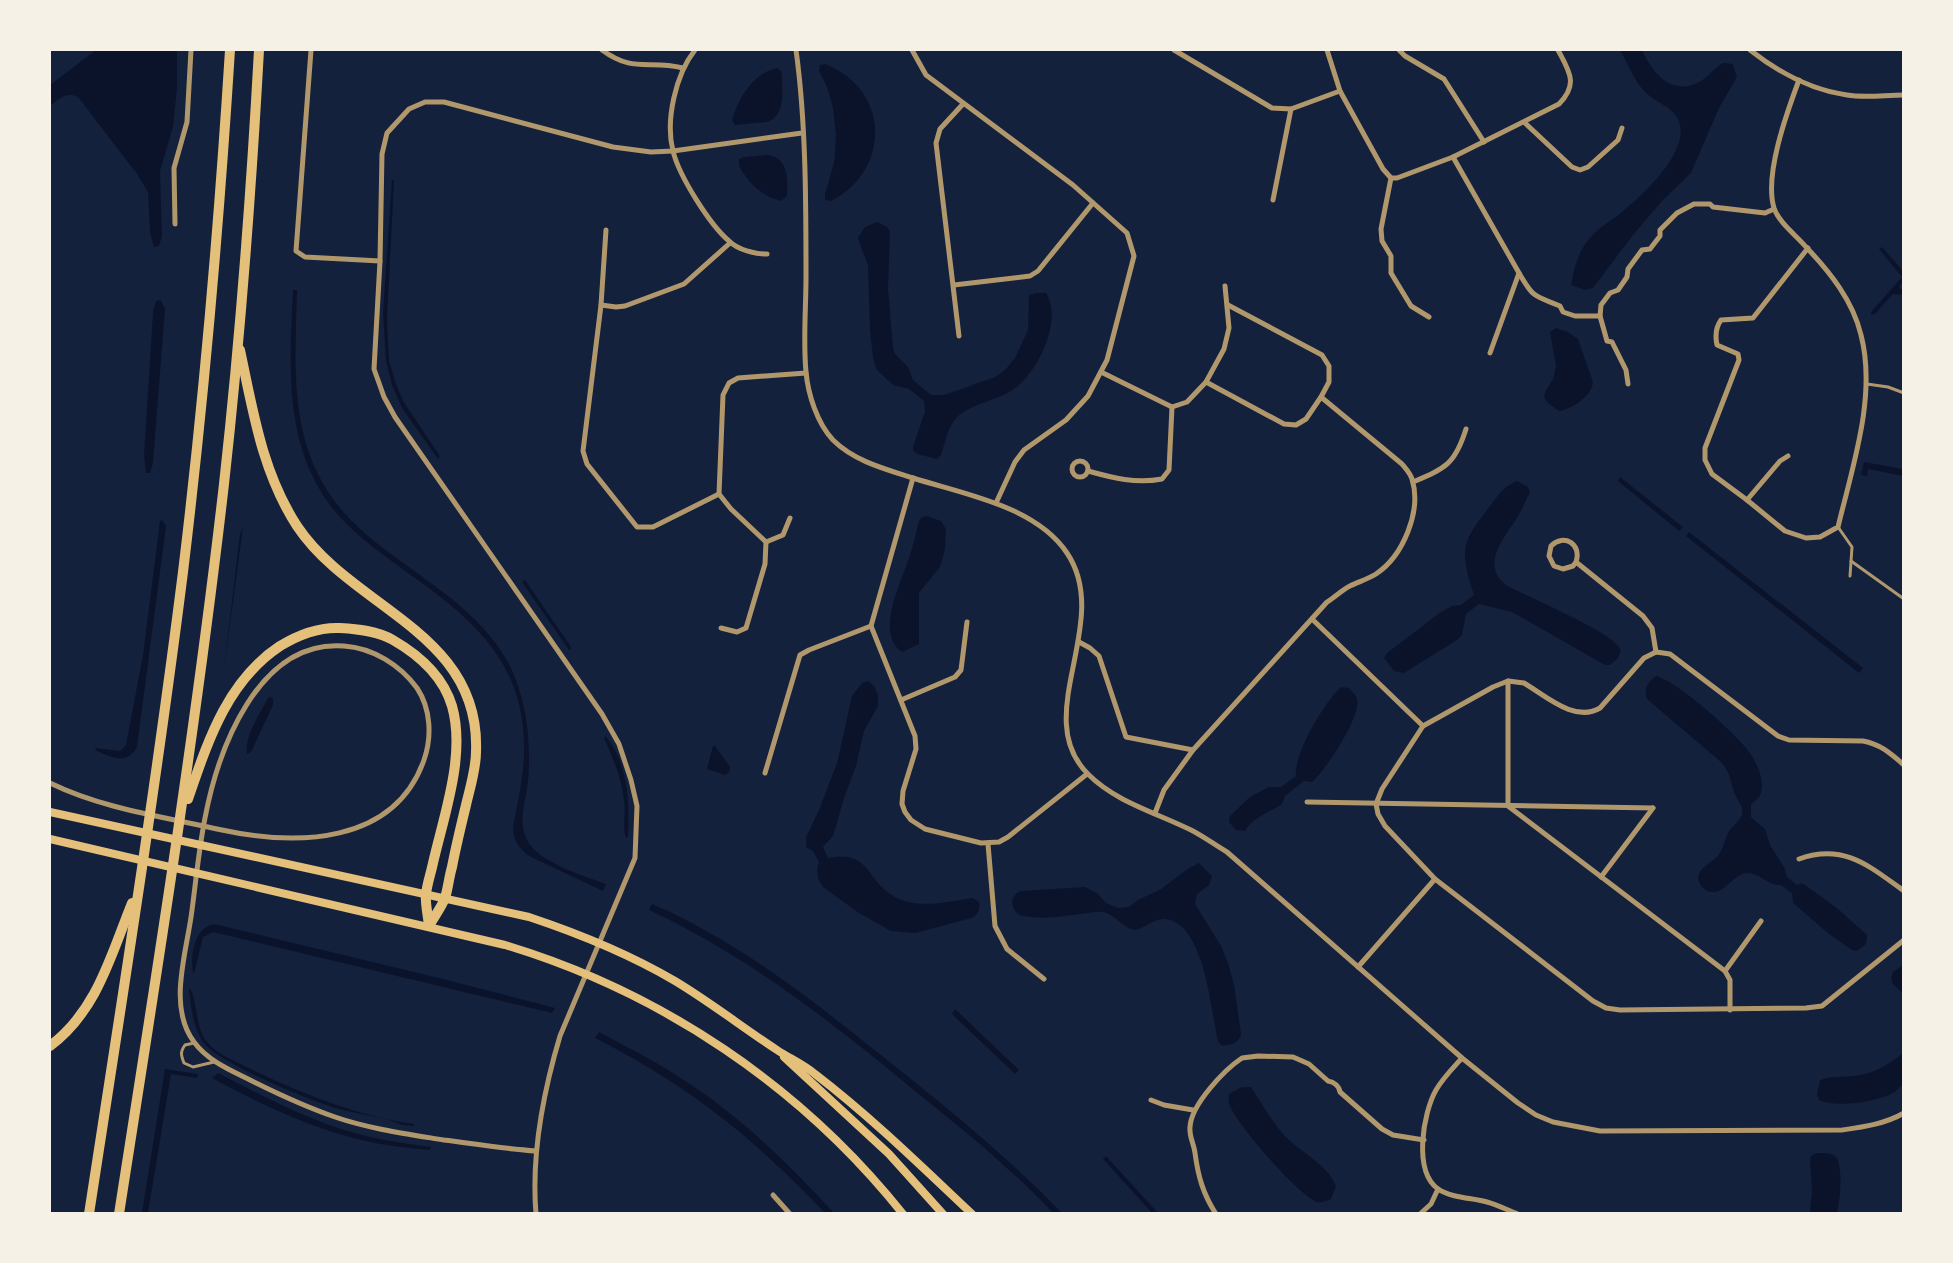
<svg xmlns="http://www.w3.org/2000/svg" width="1953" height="1263" viewBox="0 0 1953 1263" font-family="Jost,sans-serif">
  <rect width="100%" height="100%" fill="#14213d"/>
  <g fill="#0b132b">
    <path d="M96,50h81v38l-4,39 -13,44 2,65 -3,10 -5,1 -4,-15 -2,-40 -11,-18 -59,-77c-12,-6 -19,2 -28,9v-21z"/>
    <path d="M1620,50h22c10,22 30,48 59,31 8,-5 13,-13 22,-18l10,1 4,13 -18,31 -28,65 -29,28 -29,34 -40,53 -8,2 -14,-5c3,-18 7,-33 19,-47 9,-11 21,-17 32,-26 21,-17 71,-63 56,-93 -6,-12 -22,-17 -32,-26 -12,-12 -18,-29 -26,-43z"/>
    <path d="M825,64c65,25 67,106 6,137l-6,-1v-6l9,-31 2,-28 -3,-27 -6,-21 -8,-16 1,-6z"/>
    <path d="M777,68l4,3 1,4c0,16 4,41 -15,47l-32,3 -3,-5c6,-21 21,-47 45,-52z"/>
    <path d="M767,155c21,2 21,24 20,41l-6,5c-19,-4 -33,-19 -42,-35v-7l5,-2z"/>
    <polygon points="392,179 394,181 387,319 389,361 396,384 403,401 440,456 438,459 402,408 392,385 386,361 383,313"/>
    <path d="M877,222l10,5 3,5 -2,57 5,59 2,6 13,13 5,13 18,15h13l51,-18 10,-7 10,-12 13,-28 1,-35 7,-2h10c18,28 -10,83 -35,98 -16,10 -40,13 -54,26 -9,9 -12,26 -16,38l-4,4 -20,-5 -4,-4v-4l12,-34 -1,-11 -15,-12 -16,-4 -16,-15 -4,-12 -3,-28 -2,-64 -10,-28 7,-11z"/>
    <polygon points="1882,247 1903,271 1903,281 1899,287 1903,291 1903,295 1893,294 1875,314 1871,315 1871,312 1902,277 1879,249"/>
    <path d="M293,290h4c-2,83 -10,163 52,228 21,22 46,39 71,57 34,25 68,50 89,89 14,28 20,61 20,92 0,11 0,22 -2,32 -3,20 -10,38 3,57 15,19 54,31 76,39l-3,7 -74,-35c-9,-7 -16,-15 -16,-28 5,-28 12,-56 11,-85 -2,-87 -58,-129 -123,-175 -30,-22 -62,-45 -81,-78 -36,-61 -30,-132 -27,-200z"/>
    <polygon points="161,300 165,309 153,463 150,473 146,473 144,455 153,312 156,301"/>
    <path d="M1556,328l12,4 10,7 15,43c-1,14 -21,27 -34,29l-11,-8 -4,-6 1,-5 8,-13 3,-13 -6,-34z"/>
    <polygon points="1864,462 1903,469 1903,476 1868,469 1867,476 1861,475"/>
    <polygon points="1620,477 1683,527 1679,531 1618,481"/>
    <path d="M1517,481l11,6 2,5c-4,8 -8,17 -13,26 -13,20 -37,47 -11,67 21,12 108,47 115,65l-3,8 -8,7h-5l-93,-53 -33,-8 -13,10 -4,21 -5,5 -53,33 -10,-2 -10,-13 3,-5 54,-41 11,-6 9,-1 13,-10c-14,-45 -14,-51 16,-89 8,-11 14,-20 27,-25z"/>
    <path d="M927,516l14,5 5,8 -1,20 -5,18 -21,26v51l-17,8c-27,-19 -1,-70 7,-94 4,-12 7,-24 10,-37l3,-4z"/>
    <path d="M162,520l4,6 -29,221c-10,19 -27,10 -42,3l1,-2 24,3 6,-6 17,-90 17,-134z"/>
    <polygon points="243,527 224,669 240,534"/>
    <polygon points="1689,532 1863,668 1859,673 1686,536"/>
    <polygon points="525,580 571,647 571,650 569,650 522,582"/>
    <path d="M1656,676c21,5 82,59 94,77 7,10 15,28 11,40 -2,5 -6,8 -10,11v13l14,12 5,16 14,22 3,10 10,8 5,-2 35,25 30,27 -1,9 -9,7 -5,-1 -23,-16 -36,-31 -1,-10 -11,-8c-13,1 -21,-12 -34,-12 -14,1 -22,21 -36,19 -4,0 -9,-4 -11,-8 -8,-15 14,-21 20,-31 4,-7 5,-15 9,-22 3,-4 9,-9 12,-14 4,-10 -2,-13 -5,-21 -6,-13 -4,-20 -14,-33l-75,-64c-4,-10 1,-17 9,-23z"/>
    <path d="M868,681l6,5 4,9v11l-14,25 -8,35 -11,29 -12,41 -10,11 5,11c45,-9 37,26 71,41 22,10 51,2 74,-1l6,4c1,8 0,11 -7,16l-57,15 -24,-2 -32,-18 -36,-26 -5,-8 -1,-10 2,-7 -6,-11 -7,-4v-10l13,-27 18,-47 15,-67 10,-13z"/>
    <path d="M1341,687l8,1c3,3 7,7 8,11 5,17 -32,72 -45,83l-8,-1 -19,15 -3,8c-13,9 -29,13 -37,27l-9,-1 -7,-8 1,-6 20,-19 19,-10h12l15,-11c-3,-21 29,-75 45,-89z"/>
    <path d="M271,697l2,2v6l-22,47 -4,2c-3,-18 13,-40 21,-56z"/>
    <path d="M605,736c23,25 25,68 23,100l-2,2c-4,-10 0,-26 -2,-37 -2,-23 -11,-42 -20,-63z"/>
    <polygon points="713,746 715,746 730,767 729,772 725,775 707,769"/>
    <path d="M1199,863l13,13 -3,9 -12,9 -2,10 26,42 7,17 6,22 7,49c-2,9 -10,12 -20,11l-3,-4c-7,-29 -13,-118 -53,-122 -11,-1 -19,9 -30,11 -15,-3 -18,-15 -32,-18 -7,-1 -16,2 -23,2 -20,3 -42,6 -61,1 -9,-8 -10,-19 2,-24l64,-4 12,6 9,10 12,5 11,-1 9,-7 23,-11 28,-21z"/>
    <path d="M652,904c93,40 171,105 249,167 56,45 112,91 161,142h-9c-43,-46 -95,-87 -144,-127 -80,-66 -165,-132 -260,-176z"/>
    <path d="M214,924l229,55 112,29 -3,5 -339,-81 -10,5 -9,37 -1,-1c-3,-17 1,-45 21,-49z"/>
    <polygon points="1903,965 1904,966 1903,994 1893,984 1891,978 1893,972"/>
    <path d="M190,988c8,16 5,37 16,53 10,13 29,20 43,27 52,25 108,48 165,56v2l-12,-1c-16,-8 -45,-11 -63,-16 -27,-7 -121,-46 -136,-67 -10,-15 -12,-35 -14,-53z"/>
    <polygon points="955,1009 1019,1070 1015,1074 952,1014"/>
    <path d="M599,1032c27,15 55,28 80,45 59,37 108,85 155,136h-9c-71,-75 -137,-128 -230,-175z"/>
    <path d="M1903,1053v31c-3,3 -7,7 -10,9 -17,9 -56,15 -74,7l-2,-6 3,-14c10,-4 21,-3 32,-4 20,-1 36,-11 51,-23z"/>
    <polygon points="165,1069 198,1074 197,1078 171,1074 148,1213 142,1213"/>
    <path d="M218,1073c31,16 63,33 96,46 37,16 77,23 117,28l-1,3c-21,-2 -43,-4 -64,-9 -54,-12 -106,-37 -154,-63z"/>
    <path d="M1242,1087h9c11,17 21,35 35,50 17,17 41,27 50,49l-5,13c-5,2 -8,4 -14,3 -17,-5 -84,-81 -88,-99 -1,-3 0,-6 0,-9z"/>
    <path d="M1816,1153c6,0 14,-1 19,3 9,8 5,46 2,57h-27l2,-23 -2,-29 1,-5z"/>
    <polygon points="1106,1156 1158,1213 1152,1213 1103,1159"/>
  </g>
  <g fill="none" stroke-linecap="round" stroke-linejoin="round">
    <g stroke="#b1986c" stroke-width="3">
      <polyline points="1867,384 1888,387 1904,393"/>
      <polyline points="1838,527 1852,547 1850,576"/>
      <polyline points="1851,561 1904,599"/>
      <path d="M194,1043l-9,2c-5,7 -4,10 -1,18l9,4 21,-5"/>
    </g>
    <g stroke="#b1986c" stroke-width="5">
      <polyline points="311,50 296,251 305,257 380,261"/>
      <path d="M602,50c33,24 46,9 81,18"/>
      <path d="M695,50c-19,24 -30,70 -22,101 6,25 37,74 56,90 9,9 26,13 38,13"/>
      <path d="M796,50c10,72 10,153 10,227 0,31 -3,64 0,95 2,22 11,51 27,68 21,21 52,29 80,38 50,16 123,28 154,75 47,70 -39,164 22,222 27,27 68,38 102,55 12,6 24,15 36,22l235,206 56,45 18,12 17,7 47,9 242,-1c21,-3 43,-6 62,-17"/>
      <polyline points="912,50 926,75 1073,185 1127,233 1134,256 1107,360 1088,396 1066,420 1024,450 1015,462 996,503"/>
      <polyline points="1174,50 1272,108 1291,109 1340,91"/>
      <path d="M1327,50l13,41 43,78 8,9h6l56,-21 106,-53c20,-20 10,-33 -1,-54"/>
      <polyline points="1399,50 1405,56 1444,79 1484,142"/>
      <path d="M1750,50c28,22 61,40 97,45 18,3 38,0 57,0"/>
      <path d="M1799,80c-12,32 -35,95 -25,128 5,15 23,28 32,39 24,25 47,54 55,88 16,61 -9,133 -23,192l-18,10 -14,1 -21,-7 -38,-31 -35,-26 -7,-14v-12l34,-88 -1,-6 -21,-9c-2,-9 -1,-18 4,-25l32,-2 55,-70"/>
      <polyline points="1525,123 1572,167 1580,170 1588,167 1618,140 1622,128"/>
      <polyline points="1453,157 1519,273 1490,353"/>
      <polyline points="1391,178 1381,229 1382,241 1391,256 1391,273 1411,306 1429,317"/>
      <polyline points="1273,200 1291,109"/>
      <polyline points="175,224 174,168 187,122 191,50"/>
      <polyline points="606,230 601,305 583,451 587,464 637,527 653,527 719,494"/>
      <path d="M1519,273c15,26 15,22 41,33l3,6 12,4h25"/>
      <polyline points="954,285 1030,276 1038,271 1093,203"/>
      <polyline points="601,305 616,307 625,306 684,284 730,243"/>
      <polyline points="959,336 936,143 940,129 963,104"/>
      <polyline points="1101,372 1172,407 1187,402 1206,382 1224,349 1229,328 1225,286"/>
      <polyline points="1206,382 1284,424 1296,425 1306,419 1321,397 1329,382 1329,366 1322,355 1228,305"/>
      <polyline points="1628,384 1626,370 1612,342 1607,341 1600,316 1601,305 1610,293 1618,290 1627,277 1628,269 1642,250 1650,249 1660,236 1660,230 1677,213 1694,204 1710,204 1713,207 1765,213 1774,209"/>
      <circle cx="1080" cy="469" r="8"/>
      <path d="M1088,471c25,7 48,13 74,8l7,-9 3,-63"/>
      <polyline points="913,478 871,626 915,736 916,749 903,791 902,804 905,812 911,820 925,829 981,843 999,842 1008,837 1087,774"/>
      <path d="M1413,482c33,-14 42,-18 53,-53"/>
      <polyline points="1747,500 1780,461 1788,456"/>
      <polyline points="766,542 783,535 790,518"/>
      <path d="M1576,562c6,-18 -12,-29 -25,-16l-2,10 5,10 9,3 10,-3 3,-4 67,54 9,12 4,24"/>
      <polyline points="1312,619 1423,726"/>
      <polyline points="721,628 737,632 746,628 765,564 766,542 731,509 719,494 723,395 729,383 738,378 806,373"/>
      <polyline points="1079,642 1090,648 1099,656 1126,737 1193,750"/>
      <polyline points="1508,681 1508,806 1725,971 1730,980 1730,1010"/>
      <polyline points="901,700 955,677 961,670 967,622"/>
      <path d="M1904,765c-14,-12 -24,-21 -41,-24l-74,-1 -11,-4 -108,-82 -14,-2 -12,6 -44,50c-25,15 -54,-12 -76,-25l-16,-2 -15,6 -70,39 -41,63 -6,15 2,10 7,12 50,53 158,122 13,7 14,2 186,-2 16,-2 82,-66"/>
      <polyline points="765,773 800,655 809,650 871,626"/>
      <path d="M50,783c53,26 115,34 172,47 74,16 172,15 202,-70 8,-23 7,-51 -7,-72 -17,-23 -44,-40 -73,-42 -86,-7 -126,104 -139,172 -6,30 -9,62 -13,92 -5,42 -25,96 2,132 14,19 36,28 56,38 28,14 56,27 85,37 35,12 72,17 109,23 31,4 61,9 92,11"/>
      <polyline points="1307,802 1653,808"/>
      <path d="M1155,813l9,-23 29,-40 134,-148c8,-5 15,-12 23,-16 8,-4 18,-7 26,-12 27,-18 46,-63 36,-95 -2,-6 -6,-10 -10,-15l-81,-67"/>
      <polyline points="988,844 995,926 1007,949 1044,979"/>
      <path d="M1799,859c45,-16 70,7 105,32"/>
      <polyline points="1601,877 1653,808"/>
      <polyline points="1358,967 1435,879"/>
      <polyline points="1725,971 1761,921"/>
      <path d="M1462,1058c-9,10 -19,20 -26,32 -13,23 -23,81 2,99 13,9 35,9 49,13 11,3 20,8 31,12"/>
      <polyline points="1151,1100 1164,1105 1193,1110"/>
      <polyline points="773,1195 790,1214"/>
      <path d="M536,1214c-5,-60 7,-121 24,-178l75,-178 2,-52 -6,-26 -12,-36 -17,-30 -207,-297 -11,-20 -10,-28 6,-108 2,-107 5,-21 22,-24 16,-7h19l169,45 38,5 22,-1 129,-18"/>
      <path d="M1216,1214c-13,-20 -18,-38 -21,-61 -1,-9 -6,-16 -5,-26 1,-22 34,-57 52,-69l16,-2 35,1 16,7 19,17c6,1 11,5 12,11l42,37 11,6 31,5"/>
      <polyline points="1420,1214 1431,1204 1438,1189"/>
    </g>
    <g stroke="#e5c07b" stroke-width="8">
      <path d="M50,812l479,105c51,17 100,37 146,64 35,21 67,46 102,69 12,8 26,14 38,24 56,43 106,92 157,140"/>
      <path d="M50,839l455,106c156,47 296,141 398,269"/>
      <polyline points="784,1057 889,1154 943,1214"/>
    </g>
    <g stroke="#e5c07b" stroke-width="10">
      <path d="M240,350c13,61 22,122 57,176 55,83 184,106 179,226 0,17 -6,36 -10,53 -5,21 -10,41 -14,62 -3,10 -4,22 -7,31 -4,10 -11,19 -16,28"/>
      <path d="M188,799c20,-58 39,-118 92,-153 18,-11 39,-19 60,-18 18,1 37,3 53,12 26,15 50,36 59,66 14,49 -8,109 -19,157 -2,10 -6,21 -7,31 -1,10 2,21 3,32"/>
      <path d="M50,1046c47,-35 61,-91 82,-143"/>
      <path d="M89,1214c33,-214 67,-428 94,-642 21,-174 36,-348 47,-522"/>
      <path d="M119,1214c38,-243 77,-486 105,-730 16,-144 27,-289 35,-434"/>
    </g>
  </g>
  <rect width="1953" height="1263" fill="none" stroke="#f6f1e7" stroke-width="102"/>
</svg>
